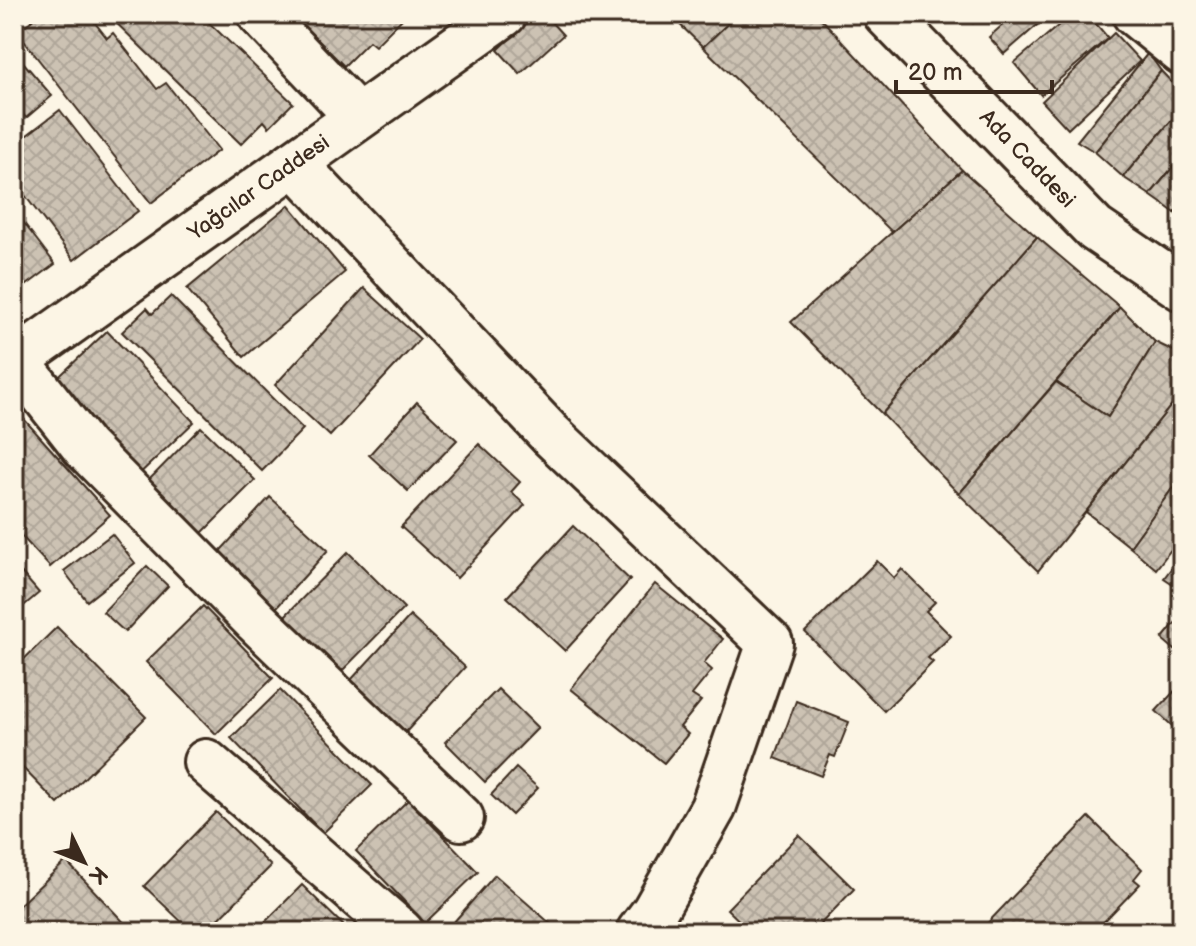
<svg xmlns="http://www.w3.org/2000/svg" width="1196" height="946" viewBox="0 0 1196 946" font-family="'Balsamiq Sans',sans-serif">
  <defs>
    <pattern id="building-cross-hatch" width="8" height="8" patternUnits="userSpaceOnUse" patternTransform="scale(2)"><rect width="8" height="8" fill="#ccc2b3"/><path d="M0 0l8 8M0 8l8-8" fill="none" stroke="#b0a79a"/></pattern>
  </defs>
  <rect width="100%" height="100%" fill="#fcf5e5"/>
  <filter id="ink" filterUnits="userSpaceOnUse"><feTurbulence type="fractalNoise" baseFrequency=".0125" numOctaves="2"/><feDisplacementMap in="SourceGraphic" scale="16" xChannelSelector="R" yChannelSelector="G"/><feConvolveMatrix kernelMatrix="1 2 1 2 8 2 1 2 1" color-interpolation-filters="sRGB"/></filter>
  <g filter="url(#ink)">
    <g fill="url(#building-cross-hatch)" stroke="#3b2a1e" stroke-width="2">
      <polygon points="40,14 88,14 107,38 113,33 157,89 166,83 219,150 151,203 17,32"/>
      <polygon points="107,14 200,14 293,103 269,127 264,121 241,144"/>
      <polygon points="292,14 399,14 403,18 375,46 369,41 344,66"/>
      <polygon points="536,14 544,14 563,35 520,74 498,50"/>
      <polygon points="669,14 738,14 703,47"/>
      <polygon points="738,14 817,14 962,170 892,232 703,47"/>
      <polygon points="965,14 984,14 973,23"/>
      <polygon points="1015,14 1050,14 1004,54 989,37"/>
      <polygon points="1072,14 1088,14 1108,38 1041,95 1014,63"/>
      <polygon points="1114,33 1140,61 1068,129 1042,101"/>
      <polygon points="1148,53 1161,71 1095,152 1077,141"/>
      <polygon points="17,55 52,96 26,118 14,103 14,57"/>
      <polygon points="1161,71 1182,93 1182,108 1123,177 1095,152"/>
      <polygon points="1182,108 1182,156 1150,195 1123,177"/>
      <polygon points="60,110 138,211 74,260 14,181 14,145"/>
      <polygon points="1182,156 1182,204 1175,213 1150,195"/>
      <polygon points="962,170 1037,237 882,414 791,322"/>
      <polygon points="1182,204 1182,222 1175,213"/>
      <polygon points="289,205 345,272 244,357 187,289"/>
      <polygon points="14,210 55,264 15,294 14,293"/>
      <polygon points="1037,237 1120,307 959,494 882,414"/>
      <polygon points="364,288 420,339 330,436 275,385"/>
      <polygon points="171,296 303,429 262,471 122,332 147,308 152,314"/>
      <polygon points="1120,307 1155,342 1108,417 1056,382"/>
      <polygon points="107,331 194,422 133,480 46,389"/>
      <polygon points="1155,342 1182,355 1182,392 1038,571 959,494 1056,382 1108,417"/>
      <polygon points="1182,392 1182,475 1130,547 1086,512"/>
      <polygon points="417,402 457,440 408,491 369,455"/>
      <polygon points="14,408 110,515 50,567 14,528"/>
      <polygon points="201,427 255,480 194,541 141,488"/>
      <polygon points="479,444 520,482 511,492 525,505 457,578 401,527"/>
      <polygon points="1182,475 1182,535 1156,569 1130,547"/>
      <polygon points="270,497 328,550 269,616 210,562"/>
      <polygon points="573,526 630,580 565,651 507,597"/>
      <polygon points="112,534 135,563 87,601 64,571"/>
      <polygon points="348,552 404,608 332,681 275,626"/>
      <polygon points="1182,554 1182,590 1164,578"/>
      <polygon points="877,561 894,578 902,569 935,602 926,611 951,636 928,658 933,662 884,711 805,632"/>
      <polygon points="14,564 39,593 14,614"/>
      <polygon points="147,566 168,586 125,632 103,612"/>
      <polygon points="655,584 723,639 704,663 712,670 692,695 701,701 680,727 688,734 664,763 571,689"/>
      <polygon points="203,606 273,678 216,734 146,662"/>
      <polygon points="1182,615 1182,656 1162,639"/>
      <polygon points="410,616 465,667 406,732 350,681"/>
      <polygon points="57,627 146,717 58,804 14,759 14,669"/>
      <polygon points="1182,683 1182,735 1156,711"/>
      <polygon points="498,689 538,728 485,782 445,742"/>
      <polygon points="280,690 372,785 323,833 231,738"/>
      <polygon points="796,701 849,722 835,757 830,755 821,776 775,758"/>
      <polygon points="516,768 538,788 512,815 491,795"/>
      <polygon points="408,800 478,872 425,923 356,851"/>
      <polygon points="216,812 271,866 206,932 198,923 190,930 144,886"/>
      <polygon points="1089,817 1142,869 1134,879 1140,884 1094,932 979,932"/>
      <polygon points="799,835 854,889 813,932 751,932 727,909"/>
      <polygon points="66,861 133,932 14,932 14,910"/>
      <polygon points="495,875 560,932 445,932"/>
      <polygon points="302,885 350,932 255,932"/>
    </g>
    <g fill="none" stroke-linecap="round" stroke-linejoin="round">
      <defs>
        <polyline id="pedestrian" points="1135,14 1182,52"/>
        <g id="minor">
          <polyline points="260,14 358,117"/>
          <polyline points="294,163 550,434 770,643 713,808 654,912 639,932"/>
          <polyline points="16,360 85,448 256,621 461,818"/>
          <polyline points="206,762 401,932"/>
        </g>
        <g id="secondary">
          <polyline points="886,14 1095,229 1182,288"/>
          <polyline points="14,362 504,14"/>
        </g>
      </defs>
      <use href="#pedestrian" stroke="#3b2a1e" stroke-width="50"/>
      <use href="#minor" stroke="#3b2a1e" stroke-width="50"/>
      <use href="#secondary" stroke="#3b2a1e" stroke-width="50"/>
      <use href="#pedestrian" stroke="#fcf5e5" stroke-width="44"/>
      <use href="#minor" stroke="#fcf5e5" stroke-width="44"/>
      <use href="#secondary" stroke="#fcf5e5" stroke-width="44"/>
    </g>
  </g>
  <g text-anchor="middle" dominant-baseline="central" stroke-width="6" stroke-linejoin="round" paint-order="stroke">
    <g font-size="22" fill="#3b2a1e" stroke="#fcf5e5">
      <text transform="translate(1027 159) rotate(46)">Ada Caddesi</text>
      <text transform="translate(259 188) rotate(-35)">Yağcılar Caddesi</text>
    </g>
  </g>
  <rect width="1196" height="946" fill="none" stroke="#fcf5e5" stroke-width="48"/>
  <rect x="24" y="24" width="1148" height="898" fill="none" stroke="#3b2a1e" stroke-width="3" filter="url(#ink)"/>
  <g transform="translate(84 862) rotate(133)" stroke="#fcf5e5" stroke-width="6" paint-order="stroke">
  <path d="M0-6L14 30L0 20L-14 30Z" fill="#3b2a1e"/>
  <text y="-12" font-size="22" font-weight="bold" text-anchor="middle" fill="#3b2a1e">K</text>
  </g>
  <path d="M896 80v12h156v-12" fill="none" stroke="#3b2a1e" stroke-width="4"/>
  <text x="908" y="80" font-size="24" fill="#3b2a1e" stroke="#fcf5e5" stroke-width="6" paint-order="stroke">20 m</text>
</svg>
